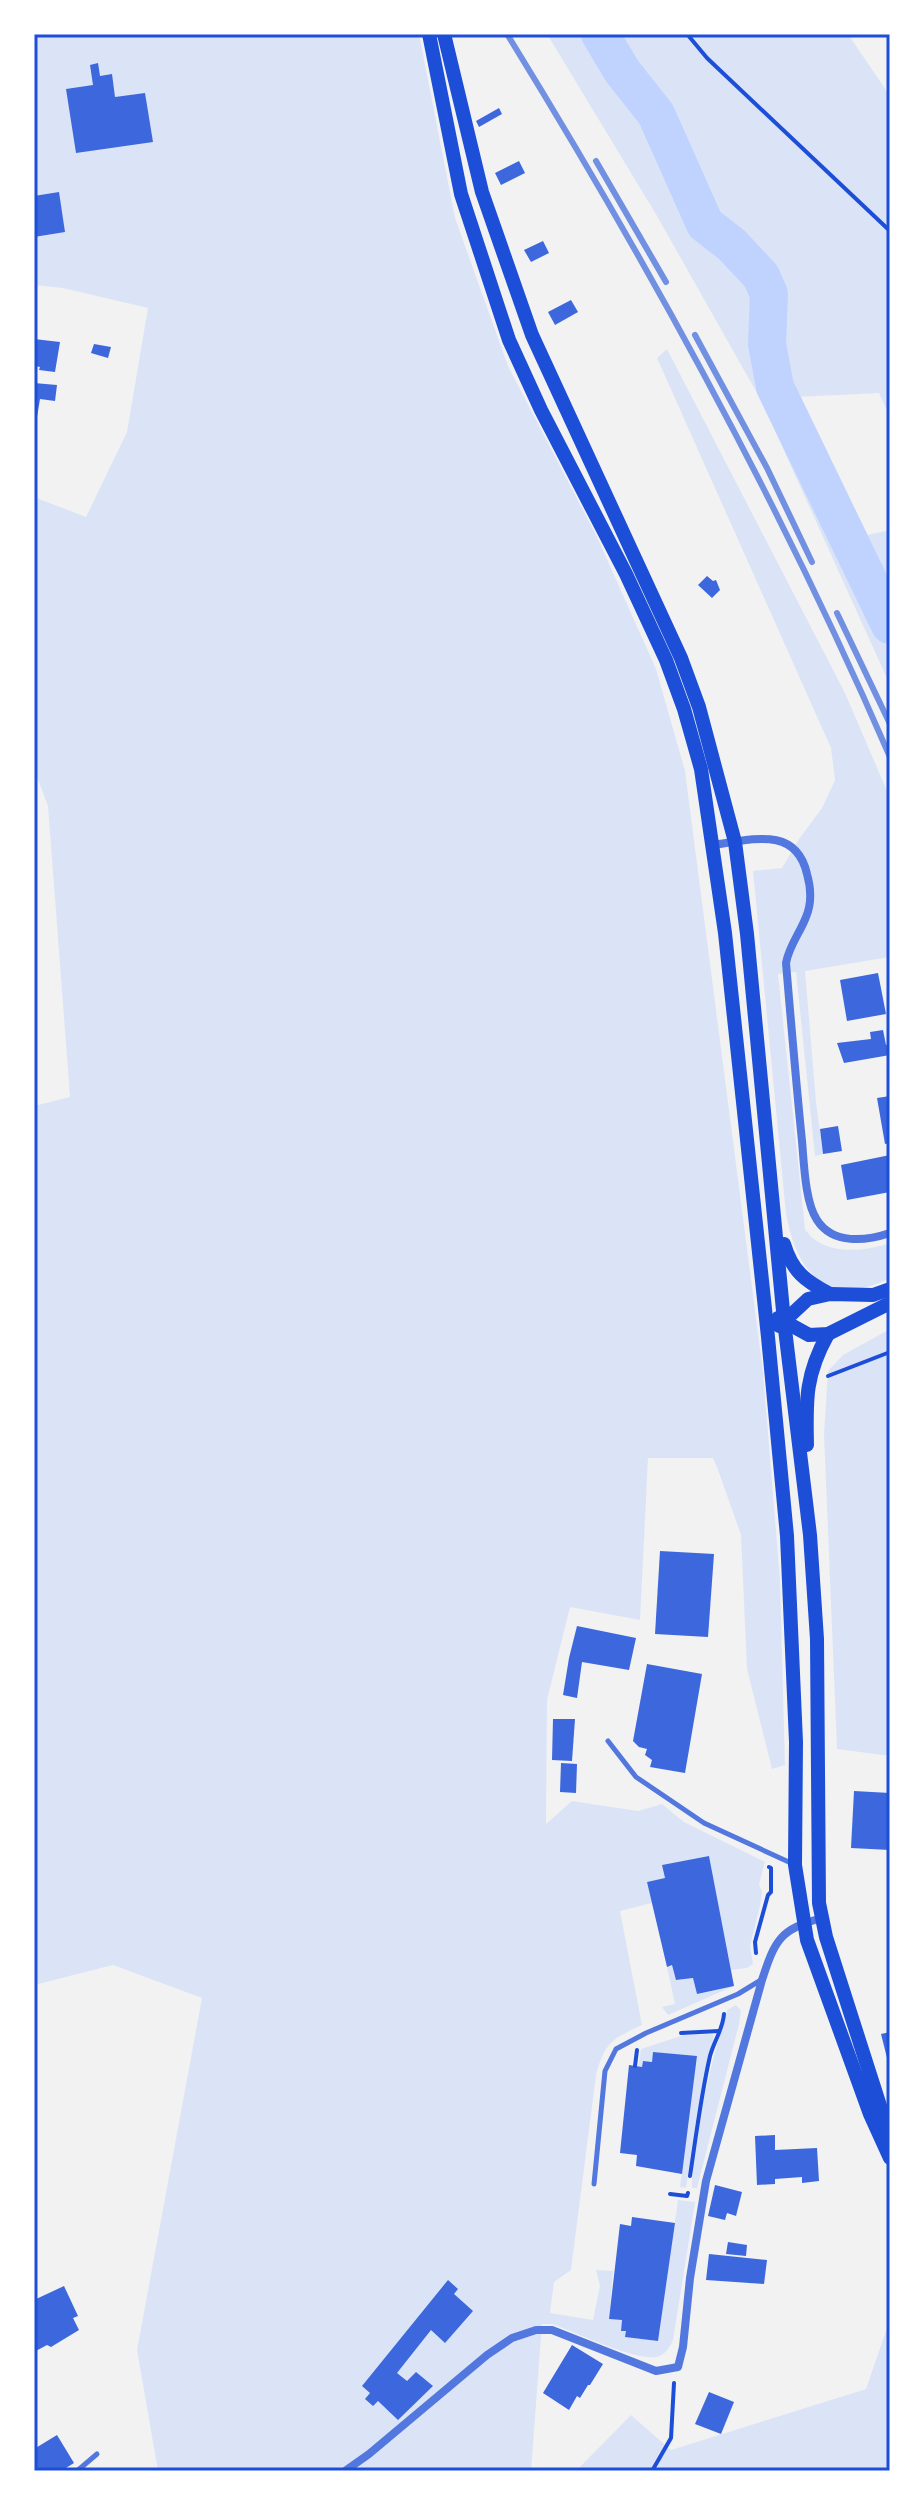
<svg xmlns="http://www.w3.org/2000/svg" width="924" height="2505" viewBox="0 0 924 2505" font-family="Rubik,sans-serif">
  <rect width="100%" height="100%" fill="#f2f2f2"/>
  <g fill="#dbe4f7">
    <path d="M34,34h385l36,184 53,148 89,171 59,132 29,102 78,601 17,208 5,185 -13,4 -25,-100 -6,-134 -24,-68 -4,-9h-65l-8,162 -70,-13 -23,93 -1,124 26,-23 66,10 24,-7 22,18 81,40 -6,22 3,8 -2,14 -10,40 3,18 -6,4 -16,2 -22,-114 -47,9 3,13 -18,4 5,21 -32,8 22,114c-30,14 -37,17 -46,50l-25,195 -17,12 -4,31 43,7 7,-34 -4,-16 17,1 -4,48 13,1 -1,11h5v6l32,4 20,-141 17,2 -22,138c-4,9 -8,15 -17,17 -20,4 -82,-25 -104,-33h-10l-11,147h-373l-21,-121 65,-352 -89,-33 -79,20v-879l36,-9 -22,-291 -14,-37v-272l52,20 41,-85 21,-124 -85,-20 -29,-3z"/>
    <polygon points="547,34 848,34 890,96 890,417 879,393 796,397 863,536 890,530 890,685 762,402 657,216"/>
    <path d="M667,349l178,344 45,105v159l-85,14 11,131 7,52 -8,2 -19,-184 -18,2 27,255c17,27 59,23 85,14v35c-62,31 -93,-4 -104,-64l-33,-343 29,-3 17,-29 23,-31 13,-28 -4,-32 -174,-390z"/>
    <polygon points="890,1329 890,1756 837,1749 824,1434 828,1371 843,1355"/>
    <polygon points="672,1965 676,1980 693,1978 697,1994 734,1986 668,2015 662,2007 675,2004 667,1967"/>
    <path d="M736,2005l5,6 -2,13 -42,164h-5c0,-40 13,-97 23,-136 4,-15 9,-26 12,-42z"/>
    <polygon points="711,2034 714,2035 697,2114 686,2188 680,2187 697,2057 654,2052 652,2062 643,2061 642,2067 638,2067 641,2049 684,2035"/>
    <polygon points="890,2319 890,2471 576,2471 631,2415 671,2450 866,2389"/>
  </g>
  <g fill="none" stroke-linecap="round" stroke-linejoin="round">
    <polyline stroke="#bfd3fe" stroke-width="38" points="600,34 622,71 656,114 705,224 732,245 761,276 769,294 767,344 775,387 890,625"/>
  </g>
  <g fill="#3d67dc">
    <polygon points="98,63 100,76 112,74 115,97 145,93 153,142 76,153 66,89 93,85 90,65"/>
    <polygon points="499,108 502,114 479,127 476,121"/>
    <polygon points="519,161 525,173 501,185 495,173"/>
    <polygon points="59,192 65,232 34,237 34,196"/>
    <polygon points="543,241 549,253 531,262 524,250"/>
    <polygon points="571,300 578,312 555,325 548,312"/>
    <polygon points="34,339 60,342 55,372 39,370 40,367 35,366"/>
    <polygon points="94,344 111,347 108,358 91,353"/>
    <polygon points="34,383 57,385 55,401 40,399 36,423"/>
    <polygon points="707,576 713,581 716,580 720,590 712,598 698,585"/>
    <polygon points="878,973 886,1014 847,1021 840,980"/>
    <polygon points="883,1030 886,1045 889,1045 890,1055 844,1063 837,1043 871,1039 870,1032"/>
    <polygon points="890,1096 890,1143 885,1144 877,1098"/>
    <polygon points="838,1126 842,1151 823,1154 820,1129"/>
    <polygon points="890,1155 890,1192 847,1200 841,1165"/>
    <polygon points="660,1551 714,1554 708,1637 655,1634"/>
    <polygon points="577,1626 636,1638 629,1670 582,1662 577,1698 563,1695 569,1658"/>
    <polygon points="647,1664 702,1674 685,1773 650,1767 652,1760 645,1755 647,1749 639,1747 633,1741"/>
    <polygon points="553,1719 575,1719 572,1761 552,1760"/>
    <polygon points="561,1763 577,1764 576,1793 560,1792"/>
    <polygon points="854,1791 890,1793 890,1850 851,1848"/>
    <polygon points="709,1856 734,1986 697,1994 693,1978 676,1980 672,1965 667,1967 647,1882 665,1878 662,1865"/>
    <polygon points="890,2032 890,2065 889,2066 881,2034"/>
    <polygon points="653,2052 697,2056 682,2174 636,2166 637,2155 620,2153 629,2065 642,2067 643,2061 652,2062"/>
    <polygon points="775,2135 775,2150 817,2148 819,2181 802,2183 802,2177 775,2179 775,2184 757,2185 755,2136"/>
    <polygon points="715,2185 742,2192 736,2216 727,2213 725,2220 708,2216"/>
    <polygon points="632,2217 675,2223 658,2341 625,2337 626,2331 621,2331 622,2320 609,2319 620,2224 631,2226"/>
    <polygon points="728,2242 747,2245 746,2256 726,2254"/>
    <polygon points="709,2254 767,2260 764,2284 706,2280"/>
    <polygon points="448,2280 458,2289 454,2294 473,2311 445,2343 431,2330 397,2373 407,2381 416,2372 433,2386 398,2420 378,2401 373,2406 365,2399 370,2393 362,2386"/>
    <polygon points="64,2286 78,2316 73,2318 79,2330 51,2347 47,2345 34,2352 34,2300"/>
    <polygon points="572,2345 603,2364 590,2385 588,2385 580,2398 577,2396 569,2410 543,2393"/>
    <polygon points="709,2392 734,2402 721,2434 695,2424"/>
    <polygon points="57,2435 74,2463 61,2471 34,2471 34,2449"/>
  </g>
  <g fill="none" stroke-linecap="round" stroke-linejoin="round">
    <g stroke="#1d4ed8" stroke-width="4">
      <polyline points="687,34 707,58 890,231"/>
      <polyline points="828,1376 890,1352"/>
      <polyline points="756,1953 755,1942 768,1895 771,1892 771,1868 769,1867"/>
      <polyline points="681,2033 719,2031"/>
      <polyline points="635,2066 637,2050"/>
      <path d="M690,2176c6,-40 11,-81 20,-120 4,-15 13,-27 14,-42"/>
      <polyline points="670,2194 687,2196 688,2193"/>
      <polyline points="652,2471 671,2438 674,2383"/>
    </g>
    <g stroke="#5277de" stroke-width="5">
      <polyline points="608,1741 636,1777 704,1823 791,1863"/>
      <polyline points="594,2184 605,2071 616,2049 646,2033 738,1994 761,1980"/>
      <polyline points="77,2471 97,2454"/>
    </g>
    <g stroke="#5277de" stroke-width="8">
      <path d="M713,845c37,-5 83,-20 94,29 4,14 5,29 -1,43 -6,16 -17,29 -20,46 5,59 10,119 16,178 2,22 3,61 15,79 16,25 49,21 73,13"/>
      <path d="M345,2471l24,-17 118,-99 25,-17 24,-8h16l104,41 22,-4 5,-20 7,-69 16,-97 56,-201c13,-40 18,-51 60,-62"/>
    </g>
    <g stroke="#1d4ed8" stroke-width="14">
      <polyline points="429,34 461,194 509,340 541,410 626,574 666,660 684,709 701,769 725,933 768,1337 787,1536 796,1742 795,1865 807,1940 870,2114 890,2158"/>
      <polyline points="444,34 482,192 532,335 681,658 699,707 735,842 747,934 784,1321 810,1535 817,1639 819,1903 826,1937 890,2137"/>
      <path d="M784,1244c8,27 21,37 46,50"/>
      <polyline points="778,1318 809,1335 828,1334 890,1303"/>
      <polyline points="779,1326 808,1299 830,1294 873,1295 890,1289"/>
      <path d="M807,1445c-1,-45 -2,-70 21,-111"/>
    </g>
    <g stroke="#7290e2" stroke-width="6">
      <path d="M507,34c143,232 275,473 383,723"/>
      <polyline points="596,161 666,282"/>
      <polyline points="695,335 767,468 812,562"/>
      <polyline points="837,613 890,724"/>
    </g>
  </g>
  <rect width="924" height="2505" fill="none" stroke="#ffffff" stroke-width="72"/>
  <rect x="36" y="36" width="852" height="2433" fill="none" stroke="#1d4ed8" stroke-width="3"/>
</svg>
